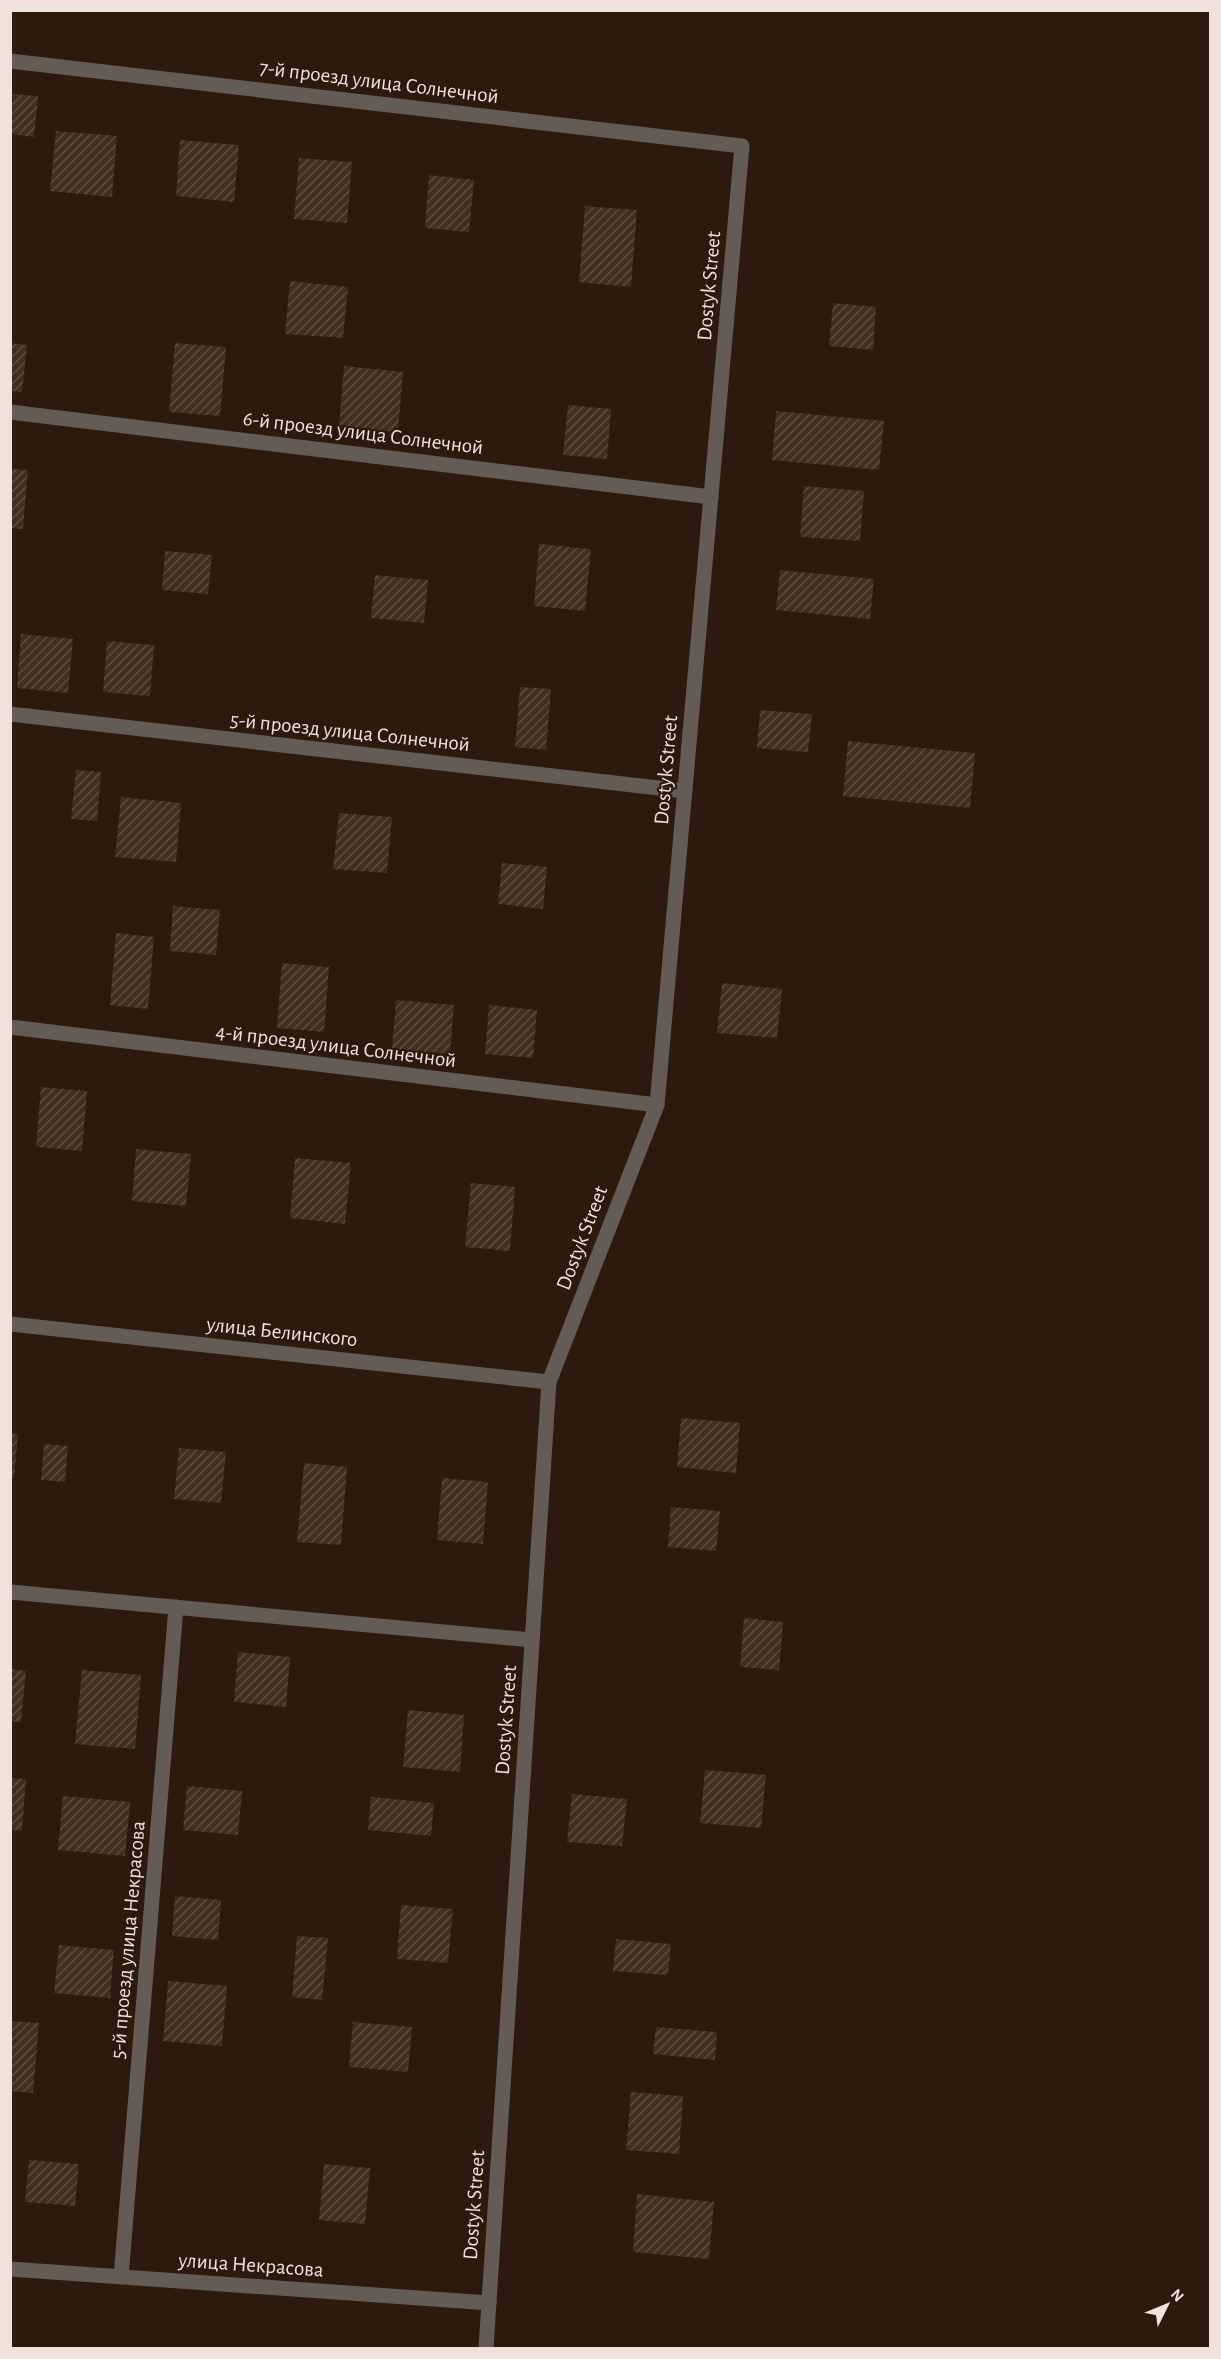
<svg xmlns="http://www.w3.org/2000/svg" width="1221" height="2359" viewBox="0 0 1221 2359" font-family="'Alegreya Sans',sans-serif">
  <defs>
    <pattern id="building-hatch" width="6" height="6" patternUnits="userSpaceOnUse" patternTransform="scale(1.5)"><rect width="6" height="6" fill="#402e20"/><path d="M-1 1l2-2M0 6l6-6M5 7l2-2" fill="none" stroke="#5c4c40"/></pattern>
  </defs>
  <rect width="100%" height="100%" fill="#2b1a0d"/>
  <g fill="url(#building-hatch)">
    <polygon points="13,94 38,96 34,137 10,134"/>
    <polygon points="56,131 117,136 112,197 50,191"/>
    <polygon points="180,140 239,145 234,202 176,196"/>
    <polygon points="299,158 352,162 347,223 294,219"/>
    <polygon points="429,175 474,180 469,232 425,228"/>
    <polygon points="585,206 637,210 631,287 579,282"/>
    <polygon points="290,281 348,287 343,338 285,334"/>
    <polygon points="833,303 876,307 873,350 829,346"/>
    <polygon points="10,343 27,345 22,392 10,391"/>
    <polygon points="175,343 226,347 220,416 169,412"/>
    <polygon points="344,366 403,372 398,432 339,427"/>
    <polygon points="568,405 611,409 607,459 563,455"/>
    <polygon points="776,411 884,421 879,470 772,460"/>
    <polygon points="10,469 28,470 23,529 10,528"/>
    <polygon points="804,486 864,491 860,541 800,537"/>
    <polygon points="539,544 591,549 585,611 534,606"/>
    <polygon points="165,551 212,555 208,594 162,590"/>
    <polygon points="780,570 874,579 870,619 776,610"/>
    <polygon points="375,575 428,580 424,623 371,618"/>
    <polygon points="21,634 73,639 68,693 17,688"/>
    <polygon points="107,641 154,645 150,696 103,692"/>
    <polygon points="520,687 551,689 546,750 515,747"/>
    <polygon points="760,710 812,714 808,752 757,748"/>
    <polygon points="848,741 975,753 970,808 843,796"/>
    <polygon points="76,770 101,772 97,821 71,819"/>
    <polygon points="121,797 181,803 176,862 115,857"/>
    <polygon points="339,813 392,817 387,873 333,869"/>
    <polygon points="502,863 547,867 543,909 498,904"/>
    <polygon points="173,906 220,910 216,955 170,951"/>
    <polygon points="116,933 154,937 148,1009 110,1005"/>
    <polygon points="282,963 329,967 324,1032 277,1028"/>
    <polygon points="722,983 782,989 777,1038 717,1033"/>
    <polygon points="396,1000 454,1005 450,1054 392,1049"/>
    <polygon points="489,1005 537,1010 533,1058 485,1054"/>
    <polygon points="41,1087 87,1091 82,1151 36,1147"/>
    <polygon points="136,1149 191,1154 186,1206 132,1201"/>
    <polygon points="295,1158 351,1163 345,1224 290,1218"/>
    <polygon points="471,1183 515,1187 510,1251 465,1247"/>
    <polygon points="681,1418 740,1423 736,1473 677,1467"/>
    <polygon points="10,1433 18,1434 14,1478 10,1478"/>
    <polygon points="44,1444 68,1446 65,1482 41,1480"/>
    <polygon points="179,1448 226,1452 221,1503 174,1499"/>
    <polygon points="304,1463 347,1467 341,1545 297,1542"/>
    <polygon points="442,1478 488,1482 483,1544 437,1540"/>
    <polygon points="671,1507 720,1511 716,1551 668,1547"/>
    <polygon points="744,1618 783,1622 779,1670 740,1667"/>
    <polygon points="238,1652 290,1657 286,1707 234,1702"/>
    <polygon points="10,1669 26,1671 21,1722 10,1721"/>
    <polygon points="82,1670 141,1675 135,1749 75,1744"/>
    <polygon points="408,1710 464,1715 460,1772 403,1767"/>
    <polygon points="705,1770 766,1775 761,1828 700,1823"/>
    <polygon points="10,1778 26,1779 22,1831 10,1830"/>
    <polygon points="187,1786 242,1791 238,1835 183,1830"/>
    <polygon points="572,1794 627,1799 622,1846 567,1842"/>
    <polygon points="63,1796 130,1802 125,1856 58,1850"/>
    <polygon points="371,1797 434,1803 431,1836 368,1830"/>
    <polygon points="175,1896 221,1900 218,1940 172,1936"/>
    <polygon points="401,1905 453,1909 448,1963 397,1959"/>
    <polygon points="297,1936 328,1938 322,2000 292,1997"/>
    <polygon points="616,1939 671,1944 668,1975 613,1971"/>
    <polygon points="59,1945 114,1950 110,1998 54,1993"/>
    <polygon points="168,1981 227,1986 222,2046 163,2041"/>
    <polygon points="10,2021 39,2023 33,2093 10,2091"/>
    <polygon points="353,2022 412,2027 408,2072 349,2067"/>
    <polygon points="656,2027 717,2032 715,2060 653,2054"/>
    <polygon points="631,2092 683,2096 679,2154 626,2150"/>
    <polygon points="29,2160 79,2164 75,2206 25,2202"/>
    <polygon points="324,2164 370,2168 365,2224 319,2220"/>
    <polygon points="637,2194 714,2202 709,2259 633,2252"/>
  </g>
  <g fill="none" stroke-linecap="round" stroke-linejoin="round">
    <g stroke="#645b54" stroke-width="15">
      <polyline points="10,61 742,146 657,1105 549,1382 486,2348"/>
      <polyline points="10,412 711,497"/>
      <polyline points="10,714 685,791"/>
      <polyline points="10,1027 657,1105"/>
      <polyline points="10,1324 549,1382"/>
      <polyline points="10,1592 532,1640"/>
      <polyline points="10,2269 489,2303"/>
      <polyline points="121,2277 176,1607"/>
    </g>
  </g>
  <g text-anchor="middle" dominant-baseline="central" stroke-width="4.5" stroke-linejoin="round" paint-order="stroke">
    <g font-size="21" fill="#eee2da" stroke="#2b1a0d">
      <text transform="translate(379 82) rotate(7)">7-й проезд улица Солнечной</text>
      <text transform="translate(709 286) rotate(-85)">Dostyk Street</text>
      <text transform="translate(363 433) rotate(7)">6-й проезд улица Солнечной</text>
      <text transform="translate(350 732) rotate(6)">5-й проезд улица Солнечной</text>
      <text transform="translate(666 770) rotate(-85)">Dostyk Street</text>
      <text transform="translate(336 1046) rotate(7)">4-й проезд улица Солнечной</text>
      <text transform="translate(582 1238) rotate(-69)">Dostyk Street</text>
      <text transform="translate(282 1332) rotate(6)">улица Белинского</text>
      <text transform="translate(506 1720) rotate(-86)">Dostyk Street</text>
      <text transform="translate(128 1940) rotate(-85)">5-й проезд улица Некрасова</text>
      <text transform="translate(474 2205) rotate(-86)">Dostyk Street</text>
      <text transform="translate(251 2265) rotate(4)">улица Некрасова</text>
    </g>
  </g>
  <rect width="1221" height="2359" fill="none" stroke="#eee2da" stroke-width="24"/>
  <g transform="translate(1167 2305) rotate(47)" stroke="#2b1a0d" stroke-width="4.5" paint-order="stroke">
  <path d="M0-4.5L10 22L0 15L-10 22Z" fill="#eee2da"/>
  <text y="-9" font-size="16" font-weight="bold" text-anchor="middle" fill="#eee2da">N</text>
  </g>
</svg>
